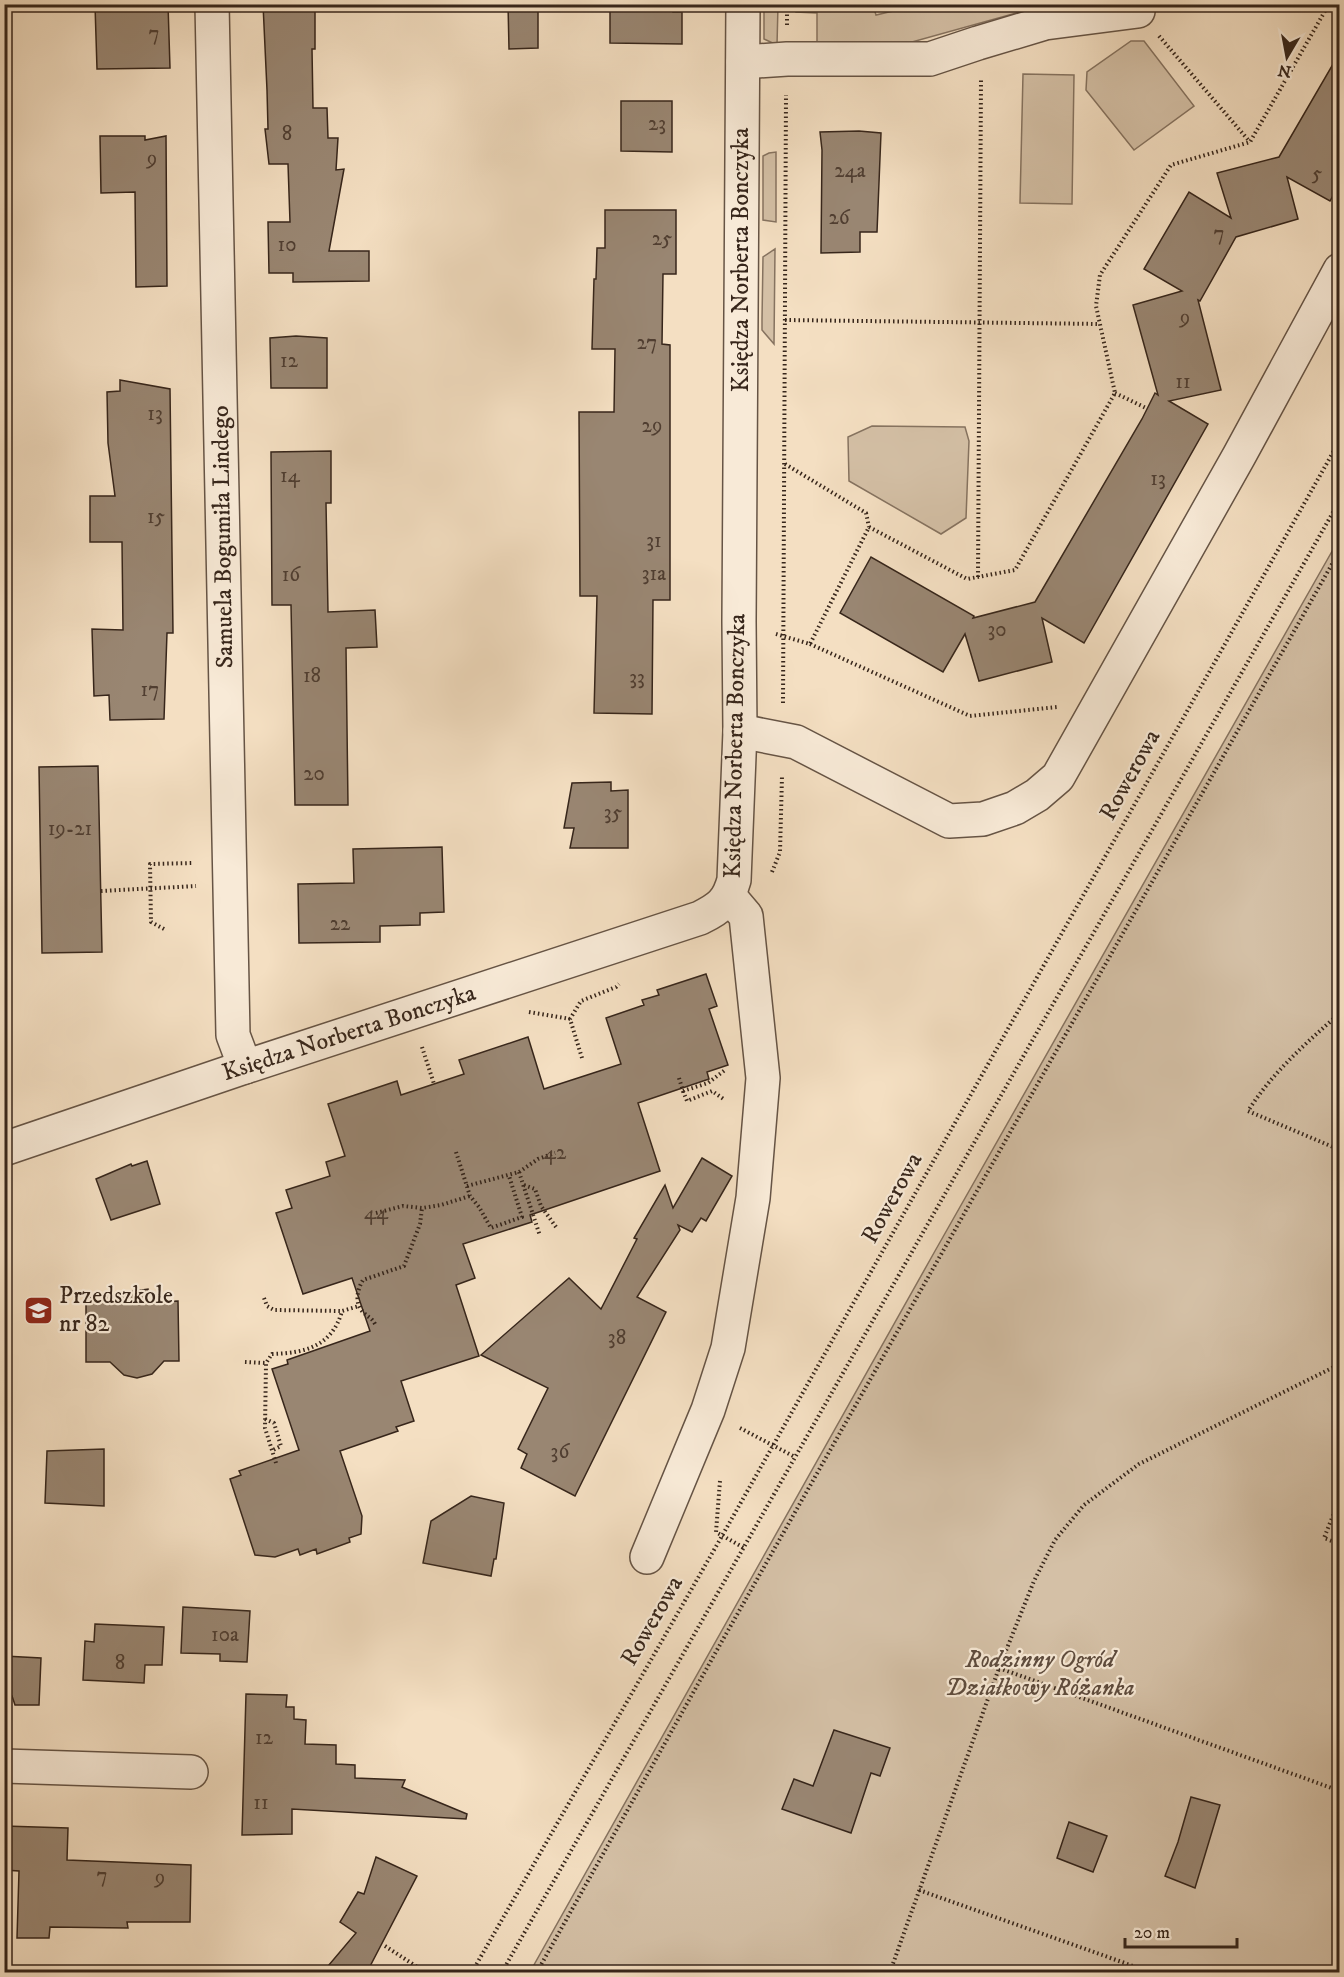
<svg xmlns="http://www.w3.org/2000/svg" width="1344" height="1977" viewBox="0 0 1344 1977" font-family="'IM FELL DW Pica',serif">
  <rect width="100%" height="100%" fill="#f4dfc2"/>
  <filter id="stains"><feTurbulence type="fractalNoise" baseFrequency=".00333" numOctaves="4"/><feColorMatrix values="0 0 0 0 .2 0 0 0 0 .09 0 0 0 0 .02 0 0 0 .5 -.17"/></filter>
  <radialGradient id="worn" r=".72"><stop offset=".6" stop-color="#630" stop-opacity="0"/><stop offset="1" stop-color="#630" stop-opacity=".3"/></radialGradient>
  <g fill="#d4c0a6" stroke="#867360" stroke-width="1.5">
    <polygon points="796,4 873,5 876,15 918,5 1045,5 894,47 817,45 817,13 796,12"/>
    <polygon points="764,5 778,5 777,45 764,39"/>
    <polygon points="1131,41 1144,41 1194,106 1134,150 1086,90 1087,72"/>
    <polygon points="1023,74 1074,75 1072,204 1020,203"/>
    <polygon points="776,152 776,222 763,220 763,156 769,153"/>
    <polygon points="775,249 774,344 762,330 762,320 763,257"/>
    <polygon points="872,426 965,427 969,441 966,518 941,534 849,481 848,437"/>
    <polygon points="1339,539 1339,1972 530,1972 935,1251"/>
  </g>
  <g fill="#998672" stroke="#37261b" stroke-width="1.5">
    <polygon points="168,4 170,68 97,69 95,5"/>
    <polygon points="263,4 315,4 315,49 312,49 313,108 327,108 328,138 338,138 336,170 344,169 329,251 369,251 369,281 293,282 293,273 269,273 268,222 290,222 288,164 269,164 265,129 268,129 267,90"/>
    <polygon points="508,4 538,4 538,48 509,49"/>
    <polygon points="610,4 673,4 673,12 682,12 682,44 610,43"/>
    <polygon points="1340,52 1340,183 1330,201 1287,177 1298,219 1236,237 1200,301 1198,300 1221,390 1169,401 1208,424 1084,643 1042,618 1052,662 979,681 965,634 943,672 840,613 871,557 974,616 973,618 1035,602 1142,419 1155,393 1158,395 1133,305 1182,291 1144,269 1189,192 1231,218 1217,173 1279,157"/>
    <polygon points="621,101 672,101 672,152 621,151"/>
    <polygon points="859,131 881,133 877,232 860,232 860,252 821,253 822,150 820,132"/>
    <polygon points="100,136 145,136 145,140 166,136 167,286 136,287 135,192 101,193"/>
    <polygon points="605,210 676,210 676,274 663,274 662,344 670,345 670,600 653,600 652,714 594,713 597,596 580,596 579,412 614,412 615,349 592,349 594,279 596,279 597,248 605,248"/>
    <polygon points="296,336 327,338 327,388 271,388 270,338"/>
    <polygon points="120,380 170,389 173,633 167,633 164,719 110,720 109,695 94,696 92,629 123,630 122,542 90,542 90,496 115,496 108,443 107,392 120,391"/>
    <polygon points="331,451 331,503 326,503 328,612 375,610 377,647 346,648 348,805 295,805 291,605 272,605 271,452"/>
    <polygon points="98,766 102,952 42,953 39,767"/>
    <polygon points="611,782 611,791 628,790 628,848 570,848 574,828 564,828 572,783"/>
    <polygon points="442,847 444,912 420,913 420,925 380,926 380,942 299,943 298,884 354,883 353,849"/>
    <polygon points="706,974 717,1006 709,1009 728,1065 707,1072 709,1079 638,1103 660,1171 530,1215 532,1222 463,1244 475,1278 456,1285 479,1356 401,1381 414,1421 396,1427 398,1431 340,1451 362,1516 361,1534 349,1538 350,1542 317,1554 316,1549 300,1555 298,1549 275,1557 255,1555 230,1479 241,1475 239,1471 299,1450 272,1369 288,1364 287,1360 370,1331 352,1278 303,1294 276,1213 292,1208 286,1190 330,1176 326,1162 345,1156 328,1104 397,1081 401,1095 464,1074 459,1060 528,1037 544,1089 621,1064 606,1018 644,1005 642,1000 659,995 657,990"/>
    <polygon points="702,1158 732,1176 706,1221 701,1218 692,1232 678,1225 680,1230 637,1297 666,1312 575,1496 521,1468 527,1454 518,1449 548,1388 481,1355 569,1278 601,1309 637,1239 634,1238 665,1185 673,1208"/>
    <polygon points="147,1161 160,1204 111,1220 96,1179 131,1164 132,1166"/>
    <polygon points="148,1289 148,1302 178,1301 179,1361 164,1361 152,1374 137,1378 124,1375 110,1362 86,1362 86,1298"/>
    <polygon points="104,1449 104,1506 45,1503 47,1451"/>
    <polygon points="471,1496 504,1503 496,1559 494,1559 491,1576 423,1563 431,1521"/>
    <polygon points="183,1607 250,1611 247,1662 220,1661 220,1654 181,1653"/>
    <polygon points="95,1624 164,1627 162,1665 145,1665 144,1683 83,1680 85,1641 94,1642"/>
    <polygon points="4,1656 41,1658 39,1705 15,1705 12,1696 4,1696"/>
    <polygon points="246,1694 287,1695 286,1707 294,1707 294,1719 306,1720 305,1744 336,1745 336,1764 355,1765 355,1778 405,1780 402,1787 467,1814 466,1819 292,1809 292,1834 242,1835"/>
    <polygon points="834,1730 890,1748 880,1776 871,1773 851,1833 782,1809 794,1779 813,1786"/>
    <polygon points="1191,1797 1220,1805 1195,1888 1165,1876 1178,1842"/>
    <polygon points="1069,1822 1107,1836 1093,1872 1057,1858"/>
    <polygon points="4,1826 68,1828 67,1860 191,1865 190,1922 127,1922 128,1928 50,1927 49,1938 17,1938 19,1871 4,1870"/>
    <polygon points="376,1857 417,1876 367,1972 323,1972 356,1933 340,1922 358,1892 364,1894"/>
  </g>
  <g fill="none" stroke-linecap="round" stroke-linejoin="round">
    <defs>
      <g id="minor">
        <polyline points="212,4 233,1035 245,1067"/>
        <polyline points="743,62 787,59 930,59 978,43 1045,23 1138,11 1137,4"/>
        <polyline points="740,731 796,742 949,821 983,819 1015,808 1037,795 1058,777 1239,456 1340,270"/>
        <path d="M4,1149l241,-82 455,-149c20,-10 28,-16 34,-38l6,-149 -1,-109 4,-618"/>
        <polyline points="647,1557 708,1410 728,1348 753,1198 763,1078 746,916 729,896"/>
        <polyline points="4,1766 191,1772"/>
      </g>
    </defs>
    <use href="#minor" stroke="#665445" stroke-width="36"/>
    <g stroke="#37261b" stroke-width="4" stroke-dasharray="1.5 3" stroke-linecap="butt">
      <polyline points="787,25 787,4"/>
      <polyline points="1159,36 1250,142"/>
      <polyline points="785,320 1100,324"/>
      <polyline points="1115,393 1146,408"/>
      <polyline points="785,464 866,513 869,527"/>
      <polyline points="978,577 981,79"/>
      <polyline points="776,634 810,644 869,527 967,579 1015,570 1115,393 1096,306 1100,275 1171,165 1250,142 1329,4"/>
      <polyline points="810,644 970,716 1057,707"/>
      <polyline points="783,703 786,95"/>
      <polyline points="772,872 780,852 782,776"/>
      <polyline points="101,891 196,886"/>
      <polyline points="164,929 151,922 150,864 194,863"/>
      <polyline points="529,1012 570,1019"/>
      <path d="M1340,1013c-34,30 -68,60 -92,98l92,39"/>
      <polyline points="422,1047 434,1084"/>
      <polyline points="582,1058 570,1019 581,1001 616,987 619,984"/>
      <polyline points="679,1078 683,1091 708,1083 725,1070"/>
      <polyline points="683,1091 687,1101 712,1091 725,1100"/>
      <polyline points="456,1152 470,1196 479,1207 491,1228 522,1217 509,1176"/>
      <polyline points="519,1172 540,1236"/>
      <polyline points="524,1185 535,1189 541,1206 556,1227"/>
      <polyline points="467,1186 519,1172 538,1159 555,1153"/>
      <polyline points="376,1213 403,1206 422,1208 441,1205 470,1196"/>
      <polyline points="264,1298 267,1306 274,1310 342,1311"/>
      <path d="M375,1324c-3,-6 -6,-6 -11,-11 -10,-9 -7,-23 -1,-33l41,-14 16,-42 2,-16"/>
      <polyline points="245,1362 266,1363"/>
      <polyline points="265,1419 274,1423 281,1446 273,1450"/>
      <polyline points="740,1428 795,1457"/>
      <path d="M276,1463l-11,-35 1,-65 6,-9c32,-1 60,-7 70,-43l17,-5"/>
      <polyline points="720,1481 716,1532 744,1548"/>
      <polyline points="1340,1498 1324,1538 1340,1544"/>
      <polyline points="999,1668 1340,1791"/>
      <polyline points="919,1890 1150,1972"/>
      <polyline points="385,1946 425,1972"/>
      <polyline points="472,1972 722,1536 1340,440"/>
      <polyline points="502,1972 1340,500"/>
      <polyline points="537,1972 717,1650 1340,550"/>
      <polyline points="890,1972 999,1668 1034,1581 1055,1540 1084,1505 1139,1464 1340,1364"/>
    </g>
    <use href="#minor" stroke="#f8ead7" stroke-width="33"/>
  </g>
  <defs>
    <symbol id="school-square" viewBox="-11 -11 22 22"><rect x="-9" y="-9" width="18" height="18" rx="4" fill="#8f2418" stroke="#f8ead7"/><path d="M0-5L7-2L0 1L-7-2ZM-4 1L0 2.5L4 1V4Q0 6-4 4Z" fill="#fff"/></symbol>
  </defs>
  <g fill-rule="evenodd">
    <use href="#school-square" x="22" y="1294" width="33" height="33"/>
  </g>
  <g text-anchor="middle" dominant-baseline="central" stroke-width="4.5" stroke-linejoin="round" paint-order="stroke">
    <g font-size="21" fill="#503e31">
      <text x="154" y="34">7</text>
      <text x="657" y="124">23</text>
      <text x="287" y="134">8</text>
      <text x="152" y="159">9</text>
      <text x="850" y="171">24a</text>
      <text x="1317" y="174">5</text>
      <text x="839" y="218">26</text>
      <text x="1219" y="234">7</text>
      <text x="662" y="239">25</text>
      <text x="287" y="245">10</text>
      <text x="1185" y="318">9</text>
      <text x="647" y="343">27</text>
      <text x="289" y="361">12</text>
      <text x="1183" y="382">11</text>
      <text x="155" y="414">13</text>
      <text x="652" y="426">29</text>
      <text x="290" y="476">14</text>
      <text x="1158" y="479">13</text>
      <text x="156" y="517">15</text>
      <text x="654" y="541">31</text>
      <text x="654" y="574">31a</text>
      <text x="291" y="575">16</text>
      <text x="997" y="630">30</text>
      <text x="312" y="676">18</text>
      <text x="637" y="678">33</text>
      <text x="150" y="690">17</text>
      <text x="314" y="774">20</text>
      <text x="613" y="813">35</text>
      <text x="70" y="829">19-21</text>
      <text x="340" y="924">22</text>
      <text x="555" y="1153">42</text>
      <text x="376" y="1213">44</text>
      <text x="617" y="1338">38</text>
      <text x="560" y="1452">36</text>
      <text x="225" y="1635">10a</text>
      <text x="120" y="1663">8</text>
      <text x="264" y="1738">12</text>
      <text x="261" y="1803">11</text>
      <text x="102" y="1876">7</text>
      <text x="160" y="1878">9</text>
    </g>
    <g font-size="24" fill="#37261b" stroke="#f8ead7">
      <text transform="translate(741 260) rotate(-90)">Księdza Norberta Bonczyka</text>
      <text transform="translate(223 537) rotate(-91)">Samuela Bogumiła Lindego</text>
      <text transform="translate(735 746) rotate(-89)">Księdza Norberta Bonczyka</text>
      <text transform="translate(1130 775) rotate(-61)">Rowerowa</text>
      <text transform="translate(349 1033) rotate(-18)">Księdza Norberta Bonczyka</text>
      <text transform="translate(892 1198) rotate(-61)">Rowerowa</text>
      <text transform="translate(652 1621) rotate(-60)">Rowerowa</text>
    </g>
    <g font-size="24" fill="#37261b" stroke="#f8ead7" text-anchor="start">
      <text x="59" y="1296">Przedszkole<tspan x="59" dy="28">nr 82</tspan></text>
    </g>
    <g font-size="24" font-style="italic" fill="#5e4c3e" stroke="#f8ead7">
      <text x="1040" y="1660">Rodzinny Ogród<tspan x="1040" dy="28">Działkowy Różanka</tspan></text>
    </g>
  </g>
  <rect width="1344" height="1977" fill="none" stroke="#f4dfc2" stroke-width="24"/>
  <rect x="6" y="6" width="1332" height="1965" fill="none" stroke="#37261b" stroke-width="3"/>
  <rect x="12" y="12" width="1320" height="1953" fill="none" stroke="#37261b" stroke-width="1.5"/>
  <g transform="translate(1287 57) rotate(190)" stroke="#f8ead7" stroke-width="4.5" paint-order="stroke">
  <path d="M0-4.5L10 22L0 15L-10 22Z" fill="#37261b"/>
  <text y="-9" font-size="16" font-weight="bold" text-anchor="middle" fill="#37261b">N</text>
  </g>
  <path d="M1125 1938v9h112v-9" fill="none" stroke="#37261b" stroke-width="3"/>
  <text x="1134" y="1938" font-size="18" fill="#37261b" stroke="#f8ead7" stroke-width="4.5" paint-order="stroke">20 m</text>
  <rect width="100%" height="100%" filter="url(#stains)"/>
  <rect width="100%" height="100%" fill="url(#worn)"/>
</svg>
